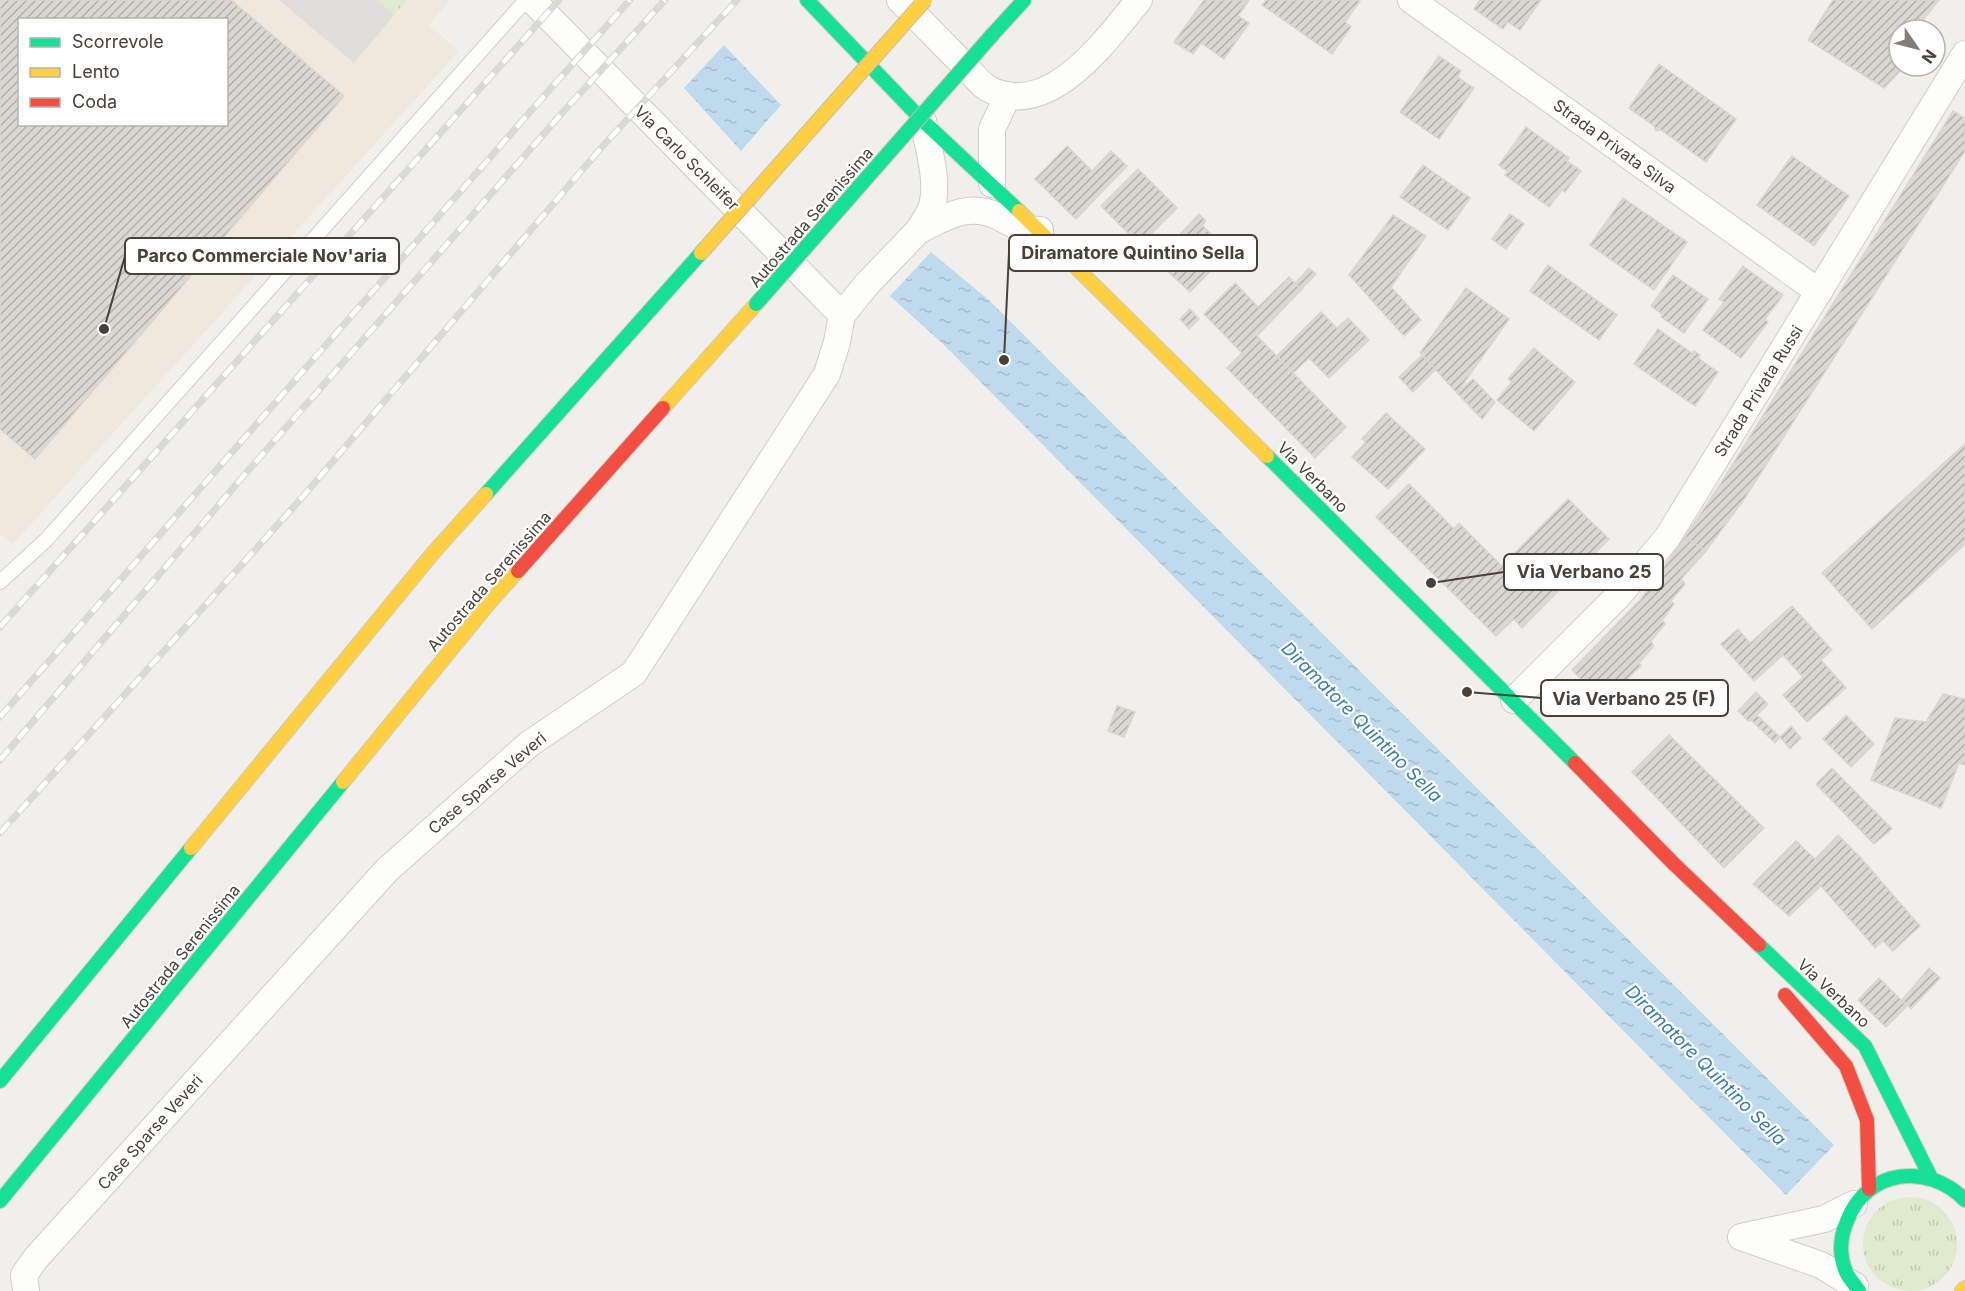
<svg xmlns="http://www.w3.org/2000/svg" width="1965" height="1291" viewBox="0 0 1965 1291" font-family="Inter,sans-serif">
  <defs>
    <pattern id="grass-tufts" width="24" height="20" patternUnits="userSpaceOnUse" patternTransform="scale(1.5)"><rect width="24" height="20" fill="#dfeace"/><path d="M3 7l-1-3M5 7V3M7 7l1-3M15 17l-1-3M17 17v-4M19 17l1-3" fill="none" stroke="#c1cab2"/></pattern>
    <pattern id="water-ripples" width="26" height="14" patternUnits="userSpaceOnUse" patternTransform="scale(1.5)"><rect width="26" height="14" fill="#bfdaec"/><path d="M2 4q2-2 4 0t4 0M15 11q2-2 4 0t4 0" fill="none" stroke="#a6bccb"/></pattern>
    <pattern id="building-hatch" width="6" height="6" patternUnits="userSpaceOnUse" patternTransform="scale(1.5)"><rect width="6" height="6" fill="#dbd8d4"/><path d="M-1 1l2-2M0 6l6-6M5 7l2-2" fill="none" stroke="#b3b1ad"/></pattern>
  </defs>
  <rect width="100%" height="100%" fill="#f1efec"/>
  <path fill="#f0e8dd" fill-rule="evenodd" d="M0,0h450l-21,25 30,26 -446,493 -13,-10zM20,20h206v104h-206z"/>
  <g fill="url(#grass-tufts)">
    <polygon points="377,0 407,0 394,15"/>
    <circle cx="1910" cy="1244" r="47"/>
  </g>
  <polygon fill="#e0dedb" points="279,0 377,0 394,15 354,63"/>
  <g fill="url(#water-ripples)">
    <polygon points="724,45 781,105 741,151 684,88"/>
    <polygon points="931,252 990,301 1834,1145 1786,1195 944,345 890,296"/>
  </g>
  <g fill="url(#building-hatch)" stroke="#d9d6d2" stroke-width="1.5" fill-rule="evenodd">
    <path d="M0,0h231l113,96 -309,363 -35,-30zM20,20h206v104h-206z"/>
    <polygon points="1204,0 1249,0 1238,16 1249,23 1224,59 1201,43 1193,54 1174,42"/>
    <polygon points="1266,0 1359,0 1360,1 1345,22 1351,27 1332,54 1262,5"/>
    <polygon points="1480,0 1541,0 1520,30 1508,22 1503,29 1474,9"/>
    <polygon points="1833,0 1939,0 1915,30 1896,30 1891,50 1899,62 1899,66 1903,68 1884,88 1808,40"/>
    <polygon points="1439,56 1461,71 1457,77 1474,88 1439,139 1400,112"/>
    <polygon points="1659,64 1736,119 1706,162 1661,130 1656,131 1654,126 1629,108"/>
    <polygon points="1953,111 1965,118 1965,151 1745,498 1706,551 1685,537 1721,483"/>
    <polygon points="1526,127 1569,158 1567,161 1581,171 1565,192 1562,190 1549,207 1505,175 1508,172 1499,165"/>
    <polygon points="1067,146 1092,171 1111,151 1127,166 1076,219 1035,179"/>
    <polygon points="1792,156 1849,196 1814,246 1757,205"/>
    <polygon points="1423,165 1470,198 1448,230 1400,197"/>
    <polygon points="1138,169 1177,208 1140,245 1101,206"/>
    <polygon points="1623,198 1687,242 1654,290 1590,245"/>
    <polygon points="1199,214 1206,221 1202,225 1229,252 1190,292 1163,267 1175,254 1168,247"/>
    <polygon points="1510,214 1524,224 1506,249 1492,239"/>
    <polygon points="1393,215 1426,236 1391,287 1421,320 1404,336 1349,275"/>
    <polygon points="1548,265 1617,315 1599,340 1530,291"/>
    <polygon points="1743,266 1783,295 1765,319 1768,322 1741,358 1703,330 1724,302 1719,299"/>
    <polygon points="1309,268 1316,274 1301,290 1295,283"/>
    <polygon points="1673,275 1708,299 1684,333 1661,317 1663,315 1651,306"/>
    <polygon points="1289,277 1301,290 1257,336 1346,427 1315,458 1227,368 1242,353 1204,314 1235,283 1258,307"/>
    <polygon points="1466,288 1509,319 1457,393 1420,353"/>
    <polygon points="1190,309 1199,319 1189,329 1180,319"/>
    <polygon points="1321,312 1337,328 1348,318 1369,340 1329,378 1309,358 1293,373 1277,356"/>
    <polygon points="1658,329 1692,353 1694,351 1700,355 1698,358 1718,372 1695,406 1634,364"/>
    <polygon points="1534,348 1575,382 1534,431 1497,400 1512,382 1508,379"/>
    <polygon points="1422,355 1436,369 1413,392 1399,377"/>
    <polygon points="1473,379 1495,402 1482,419 1457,393"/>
    <polygon points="1386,413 1425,449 1388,489 1352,457 1366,442 1362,439"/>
    <polygon points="1965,444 1965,544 1872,629 1822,573"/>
    <polygon points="1409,484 1454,529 1459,523 1502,566 1568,499 1609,539 1522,628 1514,619 1496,636 1376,517"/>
    <polygon points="1685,537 1706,551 1681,579 1685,584 1671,601 1674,604 1662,620 1665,624 1651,641 1654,646 1639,663 1641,666 1603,701 1572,670 1641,599"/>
    <polygon points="1792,606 1832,650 1821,660 1846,688 1807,722 1783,695 1803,677 1783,655 1754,681 1721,644 1738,629 1750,643"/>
    <polygon points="1756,692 1768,704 1757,715 1780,737 1775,743 1751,720 1748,721 1738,711"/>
    <polygon points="1943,694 1965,699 1965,765 1959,763 1941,808 1871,780 1895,718 1926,722"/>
    <polygon points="1117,706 1135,712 1124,737 1108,731"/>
    <polygon points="1846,715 1874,744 1851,767 1823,739"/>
    <polygon points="1791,726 1801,738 1790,749 1780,737"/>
    <polygon points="1669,735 1764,828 1724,868 1632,772"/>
    <polygon points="1832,768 1892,829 1874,844 1816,784"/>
    <polygon points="1838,835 1861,858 1920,926 1893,951 1883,941 1875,948 1821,886 1789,916 1753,884 1796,841 1815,859"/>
    <polygon points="1929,968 1940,978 1911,1009 1902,1000"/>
    <polygon points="1879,978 1907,1006 1886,1027 1858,1000"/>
  </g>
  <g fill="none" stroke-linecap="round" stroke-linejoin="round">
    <defs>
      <polyline id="lane" points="0,582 46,540 526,0"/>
      <g id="street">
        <polyline points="532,0 842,315"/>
        <path d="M900,0c22,22 43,44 64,65 7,7 15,18 23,23 61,35 119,-48 152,-88"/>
        <polyline points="1411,0 1819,292"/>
        <path d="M923,121c5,25 16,60 9,85 -3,9 -9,17 -14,25 26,-13 50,-29 79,-15 18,9 21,13 43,14"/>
        <polyline points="992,184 992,129 1008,95"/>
        <polyline points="1514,700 1618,596 1667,538 1965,54"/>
        <polyline points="1854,1204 1824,1219 1741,1237 1821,1265 1855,1286"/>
        <polyline points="26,1291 24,1275 36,1258 387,870 529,744 634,673 827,374 837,342 842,315 867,284 918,231"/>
      </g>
      <g id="fast">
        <polyline points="807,0 923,121 1019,211"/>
        <polyline points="993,34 1024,0"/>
        <polyline points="1267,456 1575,763"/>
        <polyline points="486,494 701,253"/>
        <polyline points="1759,945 1865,1046 1931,1178"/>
        <polyline points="0,1081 191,848"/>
        <polyline points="0,1201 343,782"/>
        <path d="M1859,1291c-4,-6 -10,-13 -13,-19 -7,-17 -6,-35 1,-51 20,-52 80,-59 118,-21"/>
      </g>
      <g id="slow">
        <polyline points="1019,211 1267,456"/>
        <polyline points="663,408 756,304"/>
        <polyline points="343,782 490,602 518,571"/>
        <polyline points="191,848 433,553 486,494"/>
        <polyline points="1962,1291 1965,1288"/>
      </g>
      <g id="jam">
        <polyline points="518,571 663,408"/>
        <polyline points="1575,763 1673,863 1759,945"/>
        <polyline points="1785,995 1846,1066 1867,1120 1869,1189"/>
      </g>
    </defs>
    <use href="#lane" stroke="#cfcdc9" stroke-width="16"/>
    <use href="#street" stroke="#cfcdc9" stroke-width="28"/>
    <use href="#fast" stroke="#d2cbba" stroke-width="16"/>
    <use href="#slow" stroke="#d2cbba" stroke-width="16"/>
    <use href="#jam" stroke="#d2cbba" stroke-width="16"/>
    <use href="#lane" stroke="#fdfdfc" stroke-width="14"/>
    <use href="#street" stroke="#fdfdfc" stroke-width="26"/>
    <use href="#fast" stroke="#16e098" stroke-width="14"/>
    <use href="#slow" stroke="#ffcf43" stroke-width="14"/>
    <use href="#jam" stroke="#f24e42" stroke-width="14"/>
    <defs>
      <g id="rail">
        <polyline points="0,627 559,0"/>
        <polyline points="0,717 544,96 630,0"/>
        <polyline points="0,760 247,472 563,112 665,0"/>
        <polyline points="0,833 299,501 601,148 737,0"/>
      </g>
    </defs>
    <use href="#rail" stroke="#d9d9d8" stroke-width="7"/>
    <use href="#rail" stroke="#fff" stroke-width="4.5" stroke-dasharray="14" stroke-linecap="butt"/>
    <defs>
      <polyline id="fast-bridge" points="756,304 993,34"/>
      <polyline id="slow-bridge" points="701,253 925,0"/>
    </defs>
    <use href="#fast-bridge" stroke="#c7bca8" stroke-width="16" stroke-linecap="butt"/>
    <use href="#slow-bridge" stroke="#c7bca8" stroke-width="16" stroke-linecap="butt"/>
    <use href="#fast-bridge" stroke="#16e098" stroke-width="14"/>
    <use href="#slow-bridge" stroke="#ffcf43" stroke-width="14"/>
  </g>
  <g text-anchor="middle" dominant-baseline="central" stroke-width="4.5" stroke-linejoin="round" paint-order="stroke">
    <g font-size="16" fill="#474138" stroke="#fff">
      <text transform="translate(1615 146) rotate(36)">Strada Privata Silva</text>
      <text transform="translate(687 158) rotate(45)">Via Carlo Schleifer</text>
      <text transform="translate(811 217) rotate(-49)">Autostrada Serenissima</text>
      <text transform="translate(1758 391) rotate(-58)">Strada Privata Russi</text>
      <text transform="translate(1313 477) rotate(45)">Via Verbano</text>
      <text transform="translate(489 581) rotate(-49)">Autostrada Serenissima</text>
      <text transform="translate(487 783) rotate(-40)">Case Sparse Veveri</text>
      <text transform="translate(180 956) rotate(-51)">Autostrada Serenissima</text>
      <text transform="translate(1834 993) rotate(43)">Via Verbano</text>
      <text transform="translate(150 1132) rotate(-48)">Case Sparse Veveri</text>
    </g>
    <g font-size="18" font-style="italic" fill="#377cad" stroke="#fff">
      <text transform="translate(1362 722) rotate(45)">Diramatore Quintino Sella</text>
      <text transform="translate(1706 1065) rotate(45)">Diramatore Quintino Sella</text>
    </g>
  </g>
  <path fill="none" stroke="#474138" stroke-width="2" d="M1004 360L1009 253M104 329L125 256M1431 583L1504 572M1467 692L1541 698"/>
  <g fill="#474138" stroke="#fff" stroke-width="2">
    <circle cx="1004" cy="360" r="6"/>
    <circle cx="104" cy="329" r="6"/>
    <circle cx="1431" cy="583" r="6"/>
    <circle cx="1467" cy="692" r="6"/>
  </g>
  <g fill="#fff" stroke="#474138" stroke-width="2">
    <rect x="1009" y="235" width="248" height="36" rx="6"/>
    <rect x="125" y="238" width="274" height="36" rx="6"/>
    <rect x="1504" y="554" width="159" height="36" rx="6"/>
    <rect x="1541" y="680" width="187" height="36" rx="6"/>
  </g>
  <g font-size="18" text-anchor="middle" font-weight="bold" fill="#474138">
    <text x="1133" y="259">Diramatore Quintino Sella</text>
    <text x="262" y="262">Parco Commerciale Nov'aria</text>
    <text x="1584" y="578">Via Verbano 25</text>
    <text x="1634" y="705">Via Verbano 25 (F)</text>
  </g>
  <rect x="18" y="18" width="210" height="108" fill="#ffffff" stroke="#b5b3af" stroke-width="1.5"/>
  <rect x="30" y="38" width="30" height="9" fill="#16e098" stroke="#b5b3af" stroke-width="1.5"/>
  <text x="72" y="48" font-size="18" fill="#474138">Scorrevole</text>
  <rect x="30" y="68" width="30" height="9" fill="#ffcf43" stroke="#b5b3af" stroke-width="1.5"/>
  <text x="72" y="78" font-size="18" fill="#474138">Lento</text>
  <rect x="30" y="98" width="30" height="9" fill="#f24e42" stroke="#b5b3af" stroke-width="1.5"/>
  <text x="72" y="108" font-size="18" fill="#474138">Coda</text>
  <g transform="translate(1917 48) rotate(125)"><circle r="28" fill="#ffffff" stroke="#b5b3af" stroke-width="1.5"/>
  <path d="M0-4.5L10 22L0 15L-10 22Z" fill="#827e77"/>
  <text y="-9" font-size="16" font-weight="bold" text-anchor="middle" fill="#474138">N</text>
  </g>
</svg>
